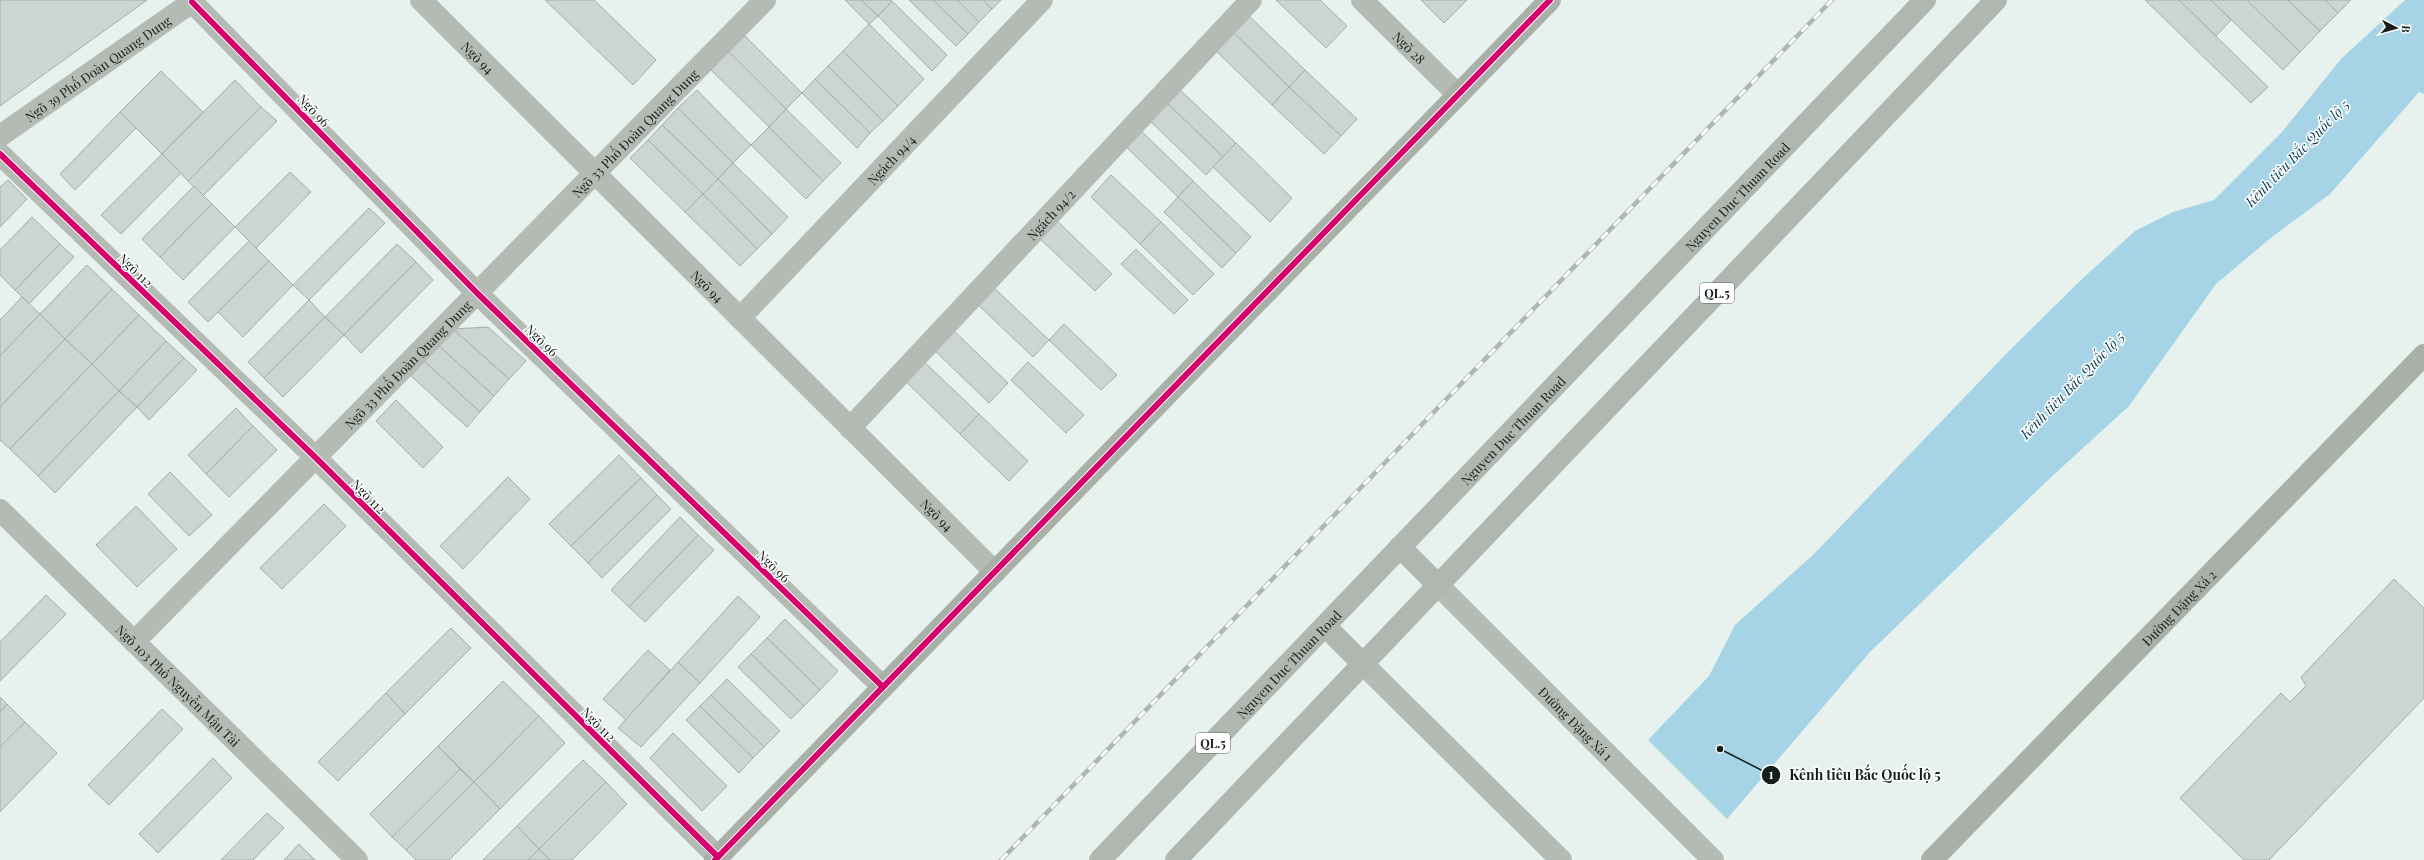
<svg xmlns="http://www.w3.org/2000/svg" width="2424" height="860" viewBox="0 0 2424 860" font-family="'Playfair Display',serif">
  <rect width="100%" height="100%" fill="#e7f2ee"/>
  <polygon fill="#a6d3e5" points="2405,0 2424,0 2424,94 2419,92 2330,194 2272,237 2216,284 2129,406 2048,480 1870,652 1727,819 1648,740 1709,676 1735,625 1814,554 2007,353 2082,279 2135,231 2173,212 2214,200 2282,132 2341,59"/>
  <g fill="#ccd5d4" stroke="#a3adab">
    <polygon points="0,0 147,0 0,106"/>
    <polygon points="545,0 594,0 656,60 633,85"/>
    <polygon points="845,0 861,0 878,16 869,24"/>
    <polygon points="861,0 891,0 892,1 878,16"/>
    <polygon points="909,0 933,0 968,34 956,46"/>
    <polygon points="933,0 957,0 979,22 968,34"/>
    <polygon points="957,0 983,0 992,9 979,22"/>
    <polygon points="983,0 1001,0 992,9"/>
    <polygon points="1276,0 1320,0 1347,26 1326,48"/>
    <polygon points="1421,0 1467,0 1444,23"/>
    <polygon points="2145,0 2179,0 2268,87 2251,103"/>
    <polygon points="2179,0 2211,0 2231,20 2216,36"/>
    <polygon points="2211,0 2247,0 2300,52 2283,70"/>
    <polygon points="2247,0 2288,0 2320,31 2300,52"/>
    <polygon points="2288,0 2325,0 2338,13 2320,31"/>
    <polygon points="2325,0 2351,0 2338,13"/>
    <polygon points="892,1 947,55 932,71 878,16"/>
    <polygon points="1247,14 1305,70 1289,87 1231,30"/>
    <polygon points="869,24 924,79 898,106 843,51"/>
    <polygon points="1231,30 1289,87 1272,105 1214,49"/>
    <polygon points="745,36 802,93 786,109 729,52"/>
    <polygon points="843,51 898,106 883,121 828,66"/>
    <polygon points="729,52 786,109 769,127 711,70"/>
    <polygon points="828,66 883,121 870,133 815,79"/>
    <polygon points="1305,70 1357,119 1341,136 1289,87"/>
    <polygon points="161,71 203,112 162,154 120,112"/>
    <polygon points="815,79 870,133 857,148 802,93"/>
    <polygon points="235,80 261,107 188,181 162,154"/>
    <polygon points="1177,87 1236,143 1223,157 1164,100"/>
    <polygon points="1289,87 1341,136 1324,154 1272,105"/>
    <polygon points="697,90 751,145 733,163 678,108"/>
    <polygon points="1164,100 1223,157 1206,175 1147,118"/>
    <polygon points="261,107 277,121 203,196 188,181"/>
    <polygon points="678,108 733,163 718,179 662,125"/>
    <polygon points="786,109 841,163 823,181 769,127"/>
    <polygon points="120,112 136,128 75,190 60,174"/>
    <polygon points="662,125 718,179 703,194 648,140"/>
    <polygon points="769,127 823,181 806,199 751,145"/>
    <polygon points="1138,128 1193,181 1178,197 1123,144"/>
    <polygon points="648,140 703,194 685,212 630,158"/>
    <polygon points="1236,143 1292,198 1270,222 1213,167"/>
    <polygon points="162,154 181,173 121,234 101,215"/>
    <polygon points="733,163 788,217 772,234 718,179"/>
    <polygon points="290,172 311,192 256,248 235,227"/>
    <polygon points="1111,175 1161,222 1140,244 1091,197"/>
    <polygon points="718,179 772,234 757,249 703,194"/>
    <polygon points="8,180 27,199 0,227 0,187"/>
    <polygon points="1193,181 1251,237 1236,253 1178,197"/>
    <polygon points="194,186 212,204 160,257 142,239"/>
    <polygon points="703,194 757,249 740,266 685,212"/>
    <polygon points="1178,197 1236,253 1222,268 1164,212"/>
    <polygon points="212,204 235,227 183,280 160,257"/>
    <polygon points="369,208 385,223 309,300 293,285"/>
    <polygon points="32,217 60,244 15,290 0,275 0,250"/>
    <polygon points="1053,217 1112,274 1095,291 1036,235"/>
    <polygon points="1161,222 1214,274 1193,295 1140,244"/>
    <polygon points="249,241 269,261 208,322 188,302"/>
    <polygon points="60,244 74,257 29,304 15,290"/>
    <polygon points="397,244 416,262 344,335 325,317"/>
    <polygon points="1136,249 1188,300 1174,314 1121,264"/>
    <polygon points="269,261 293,285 243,337 218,312"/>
    <polygon points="416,262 433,280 361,353 344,335"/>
    <polygon points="87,265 112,289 65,339 40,314"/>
    <polygon points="990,284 1049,340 1033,357 974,301"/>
    <polygon points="112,289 139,315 92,364 65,339"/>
    <polygon points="22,297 40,314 0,356 0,320"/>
    <polygon points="309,300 325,317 264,378 248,362"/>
    <polygon points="40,314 65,339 0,407 0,356"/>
    <polygon points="139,315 166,341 119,391 92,364"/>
    <polygon points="325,317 344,335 283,397 264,378"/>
    <polygon points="1064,324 1117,375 1101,390 1049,340"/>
    <polygon points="488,327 526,361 509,379 453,329"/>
    <polygon points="950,327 1008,383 989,403 931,347"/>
    <polygon points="453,329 509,379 494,396 438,345"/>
    <polygon points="65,339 92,364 10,449 0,440 0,407"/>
    <polygon points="166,341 184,358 137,407 119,391"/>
    <polygon points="438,345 494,396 480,412 424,361"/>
    <polygon points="184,358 197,370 149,420 137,407"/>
    <polygon points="920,358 979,414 960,434 902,378"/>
    <polygon points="424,361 480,412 467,427 411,376"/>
    <polygon points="1028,362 1084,415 1066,433 1011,380"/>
    <polygon points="92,364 119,391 38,476 10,449"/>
    <polygon points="119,391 137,407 55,493 38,476"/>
    <polygon points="396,400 443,447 423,468 376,421"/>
    <polygon points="236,408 253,426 206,474 188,455"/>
    <polygon points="979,414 1028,461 1009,481 960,434"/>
    <polygon points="253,426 277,450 229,497 206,474"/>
    <polygon points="619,455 641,478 571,546 549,524"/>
    <polygon points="170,472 212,515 189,536 148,494"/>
    <polygon points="508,477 530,499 463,569 440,546"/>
    <polygon points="641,478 657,495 588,563 571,546"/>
    <polygon points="657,495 671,509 602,578 588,563"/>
    <polygon points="324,504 346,526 282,589 260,568"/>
    <polygon points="136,506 177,549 137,587 96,545"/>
    <polygon points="680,517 698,535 629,607 611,590"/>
    <polygon points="698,535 714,550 645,622 629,607"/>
    <polygon points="2394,579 2424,608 2424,698 2269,860 2244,860 2180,798 2281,693 2290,702 2306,686 2301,677"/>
    <polygon points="46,595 66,614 0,681 0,642"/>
    <polygon points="738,596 760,617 700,683 678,662"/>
    <polygon points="785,619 838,671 820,690 767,638"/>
    <polygon points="451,628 471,648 405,714 386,693"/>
    <polygon points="767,638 820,690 804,706 751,654"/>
    <polygon points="648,650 670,670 626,720 603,699"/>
    <polygon points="751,654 804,706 791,719 738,667"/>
    <polygon points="678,662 700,683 641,747 618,728"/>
    <polygon points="727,679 780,731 764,747 711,695"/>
    <polygon points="503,681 539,716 474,782 438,746"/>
    <polygon points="386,693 405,714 338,781 318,762"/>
    <polygon points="711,695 764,747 753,758 700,706"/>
    <polygon points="0,697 7,704 0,712"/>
    <polygon points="7,704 25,722 0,747 0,712"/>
    <polygon points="700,706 753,758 739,773 686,720"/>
    <polygon points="162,709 183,729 109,805 88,785"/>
    <polygon points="539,716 565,743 500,809 474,782"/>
    <polygon points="25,722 57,753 0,812 0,747"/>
    <polygon points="673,733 727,786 702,811 650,758"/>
    <polygon points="438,746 460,769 392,837 370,814"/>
    <polygon points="213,758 232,778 158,853 139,834"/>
    <polygon points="583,760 606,782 539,849 517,826"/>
    <polygon points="460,769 474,782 406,850 392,837"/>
    <polygon points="474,782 500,809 449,860 416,860 406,850"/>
    <polygon points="606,782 627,804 572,860 550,860 539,849"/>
    <polygon points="267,813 284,828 253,860 221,860"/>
    <polygon points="517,826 539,849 528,860 483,860"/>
    <polygon points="299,844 315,860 284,860"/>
    <polygon points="539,849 550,860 528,860"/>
  </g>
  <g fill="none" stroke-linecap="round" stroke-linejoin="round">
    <g stroke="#b4bbb4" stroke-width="22">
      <path id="s1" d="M421,0l574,572"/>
      <path id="s2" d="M1362,0l96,95"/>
      <polyline points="192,2 477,293 883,687"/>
      <path id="s3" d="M0,136l195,-136"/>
      <polyline points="0,154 315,457 718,857"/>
      <path id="s4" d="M740,318l302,-318"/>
      <path id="s5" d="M850,428l401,-428"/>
      <path id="s6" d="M0,510l357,350"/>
      <path id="s7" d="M1439,586l274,274"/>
      <path id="s8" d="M134,642l631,-642"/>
      <polyline points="1364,665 1561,860"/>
    </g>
    <g stroke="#a8b0a8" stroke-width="22">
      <polyline points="715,860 1550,0"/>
      <path id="s9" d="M1932,860l492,-505"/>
    </g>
    <g stroke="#afb7b0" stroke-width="22">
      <polyline points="1400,547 1439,586"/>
      <polyline points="1325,626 1364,665"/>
      <path id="s10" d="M1100,860l825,-860"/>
      <polyline points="1176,860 1996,0"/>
    </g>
    <defs>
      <polyline id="rail" points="1001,860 1832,0"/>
    </defs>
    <use href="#rail" stroke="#b0b6b2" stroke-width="4.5"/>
    <use href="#rail" stroke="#fff" stroke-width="3" stroke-dasharray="9" stroke-linecap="butt"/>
    <defs>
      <g id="cycleway">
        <polyline points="192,2 477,293 883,687"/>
        <polyline points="0,154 315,457 718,857"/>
        <polyline points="715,860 1550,0"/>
      </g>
    </defs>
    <use href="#cycleway" stroke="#fff" stroke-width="8"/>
    <use href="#cycleway" stroke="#d6006c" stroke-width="6"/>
  </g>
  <g text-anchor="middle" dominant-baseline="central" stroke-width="3" stroke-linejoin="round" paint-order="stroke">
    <g fill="#fff" stroke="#5c625f" stroke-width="1">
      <rect x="1700" y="283" width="34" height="20" rx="3"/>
      <rect x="1196" y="733" width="34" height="20" rx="3"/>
    </g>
    <g font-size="12" font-weight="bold" fill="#161e1b">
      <text x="1717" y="293">QL.5</text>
      <text x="1213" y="743">QL.5</text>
    </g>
    <g font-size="13" fill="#161e1b" stroke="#fff">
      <text stroke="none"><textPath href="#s2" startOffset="67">Ngõ 28</textPath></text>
      <text stroke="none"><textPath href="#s1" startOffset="81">Ngõ 94</textPath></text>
      <text stroke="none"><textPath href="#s3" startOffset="119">Ngõ 39 Phố Đoàn Quang Dung</textPath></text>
      <text transform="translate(314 110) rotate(46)">Ngõ 96</text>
      <text stroke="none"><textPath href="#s8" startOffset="714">Ngõ 33 Phố Đoàn Quang Dung</textPath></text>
      <text stroke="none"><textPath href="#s4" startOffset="219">Ngách 94/4</textPath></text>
      <text stroke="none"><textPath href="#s10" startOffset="920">Nguyen Duc Thuan Road</textPath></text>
      <text stroke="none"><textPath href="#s5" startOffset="293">Ngách 94/2</textPath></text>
      <text transform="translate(136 270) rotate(44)">Ngõ 112</text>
      <text stroke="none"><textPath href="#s1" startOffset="405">Ngõ 94</textPath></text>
      <text transform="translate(542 340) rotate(44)">Ngõ 96</text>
      <text stroke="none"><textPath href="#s8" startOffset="390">Ngõ 33 Phố Đoàn Quang Dung</textPath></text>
      <text stroke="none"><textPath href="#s10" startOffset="596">Nguyen Duc Thuan Road</textPath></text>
      <text transform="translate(369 496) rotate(45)">Ngõ 112</text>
      <text stroke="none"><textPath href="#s1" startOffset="729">Ngõ 94</textPath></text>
      <text transform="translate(774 566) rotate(44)">Ngõ 96</text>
      <text stroke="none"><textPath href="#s9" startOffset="353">Đường Đặng Xá 2</textPath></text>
      <text stroke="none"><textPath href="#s10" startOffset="272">Nguyen Duc Thuan Road</textPath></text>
      <text stroke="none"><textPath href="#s6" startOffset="250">Ngõ 103 Phố Nguyễn Mậu Tài</textPath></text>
      <text stroke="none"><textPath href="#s7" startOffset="194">Đường Đặng Xá 1</textPath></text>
      <text transform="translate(599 724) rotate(45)">Ngõ 112</text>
    </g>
    <g font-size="14" font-style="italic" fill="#043b4e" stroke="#fff">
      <text transform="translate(2297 153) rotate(-46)">Kênh tiêu Bắc Quốc lộ 5</text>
      <text transform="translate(2072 385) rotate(-46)">Kênh tiêu Bắc Quốc lộ 5</text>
    </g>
  </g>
  <path fill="none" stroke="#161e1b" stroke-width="1.5" d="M1720 749L1771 775"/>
  <g fill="#161e1b" stroke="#fff" stroke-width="1.5">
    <circle cx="1720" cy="749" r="4"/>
    <circle cx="1771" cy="775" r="10"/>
  </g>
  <g font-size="12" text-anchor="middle" font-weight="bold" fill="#fff">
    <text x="1771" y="779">1</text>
  </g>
  <g font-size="14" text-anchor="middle" font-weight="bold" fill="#161e1b" stroke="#fff" stroke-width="3" stroke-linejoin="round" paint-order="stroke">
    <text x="1865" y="780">Kênh tiêu Bắc Quốc lộ 5</text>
  </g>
  <g transform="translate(2396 28) rotate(96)" stroke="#ffffff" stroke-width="3" paint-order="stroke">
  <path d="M0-3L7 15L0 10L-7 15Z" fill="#161e1b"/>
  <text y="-6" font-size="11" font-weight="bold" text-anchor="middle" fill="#161e1b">B</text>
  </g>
</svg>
